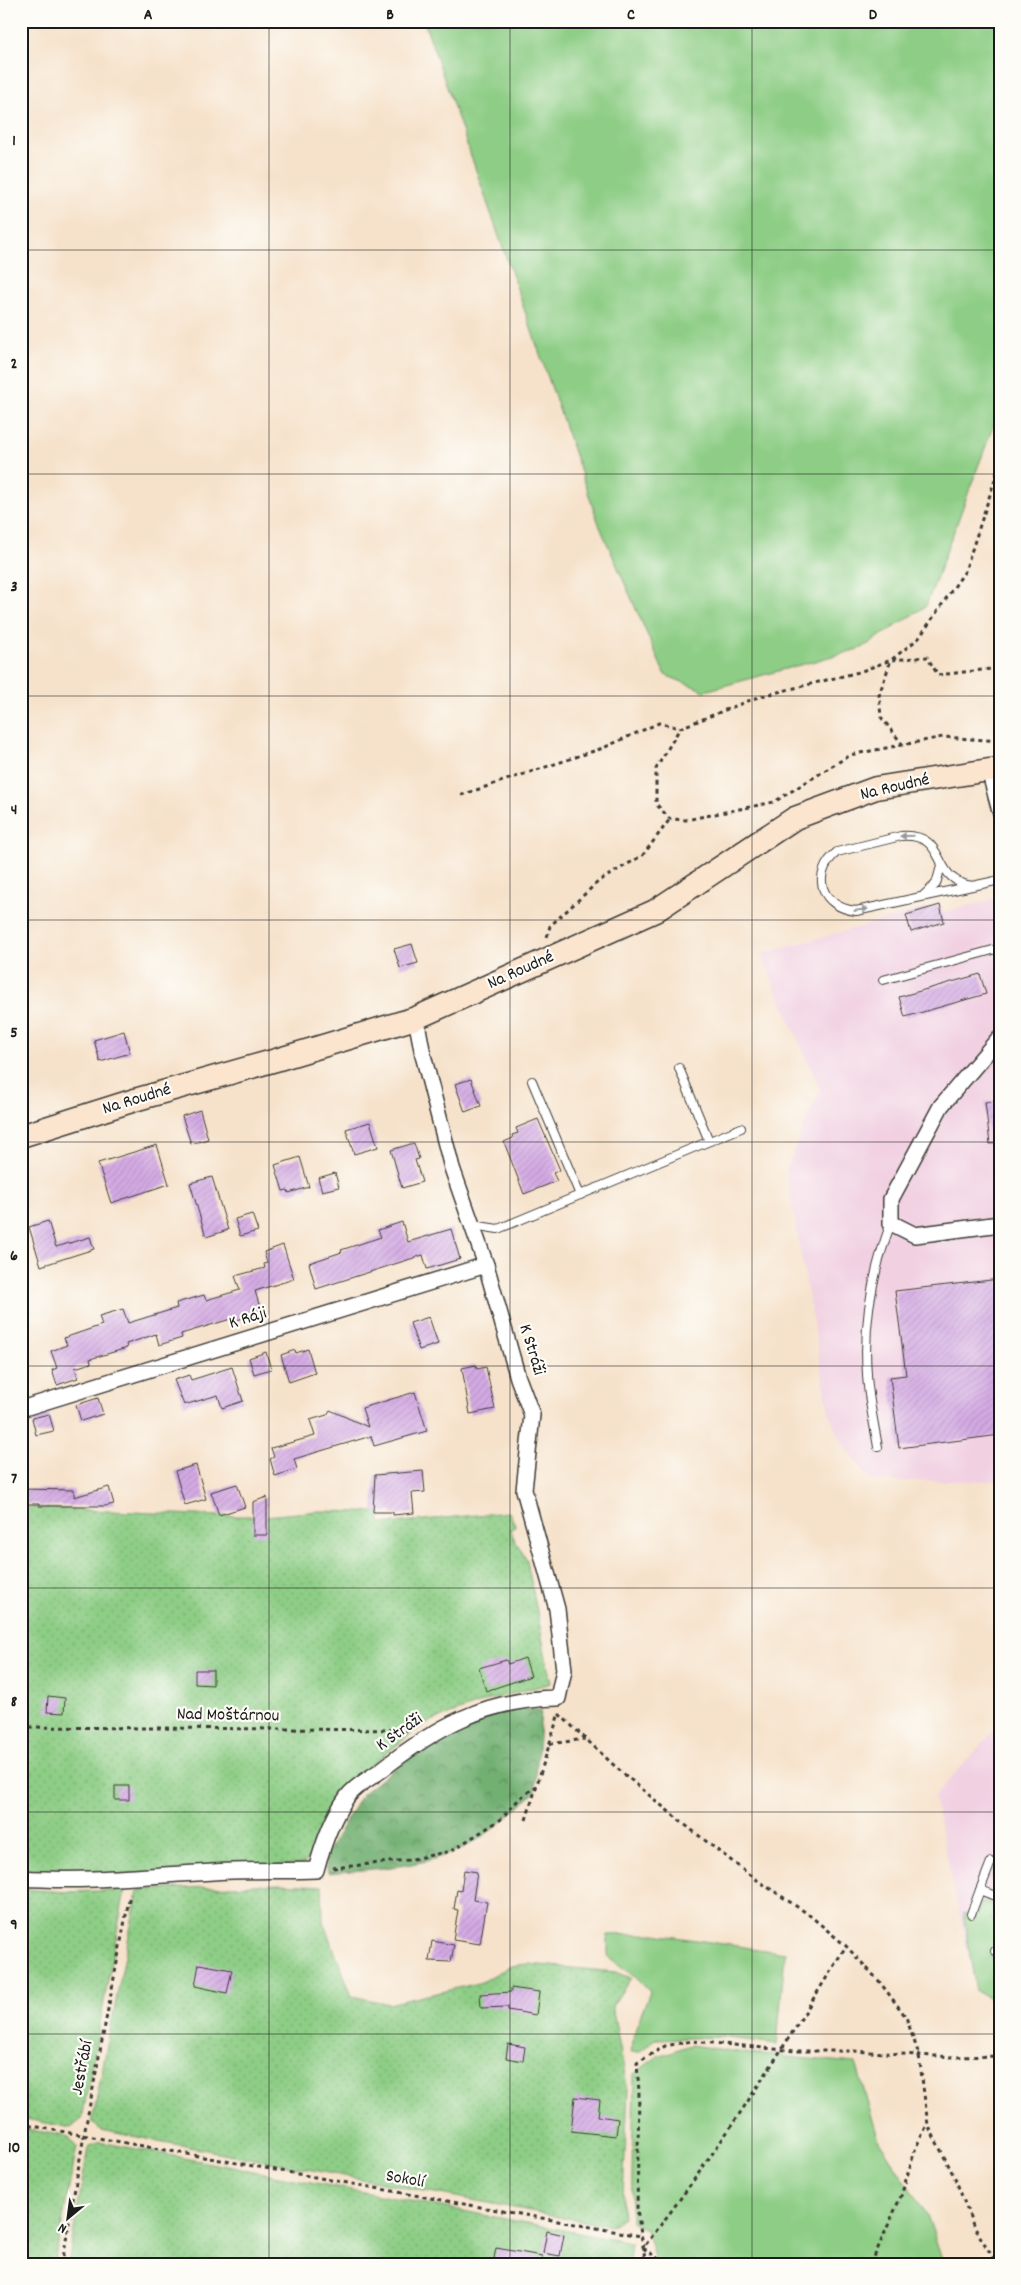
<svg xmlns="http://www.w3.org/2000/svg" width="1021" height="2285" viewBox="0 0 1021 2285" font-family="Dekko,sans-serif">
  <defs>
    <pattern id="forest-crowns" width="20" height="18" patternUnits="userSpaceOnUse" patternTransform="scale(1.25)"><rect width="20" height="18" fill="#72b072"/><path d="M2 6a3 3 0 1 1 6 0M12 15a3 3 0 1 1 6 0" fill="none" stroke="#5d8e5d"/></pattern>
    <pattern id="park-dots" width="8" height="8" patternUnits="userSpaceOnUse" patternTransform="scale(1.25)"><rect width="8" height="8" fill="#8dcd85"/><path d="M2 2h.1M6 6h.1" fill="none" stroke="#79af72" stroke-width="1.8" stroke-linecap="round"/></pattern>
    <pattern id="building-hatch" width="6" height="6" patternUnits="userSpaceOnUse" patternTransform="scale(1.25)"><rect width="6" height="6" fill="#d4aae4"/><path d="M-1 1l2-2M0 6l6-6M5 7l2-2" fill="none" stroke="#b592c3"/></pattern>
  </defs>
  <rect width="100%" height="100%" fill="#fdfcf7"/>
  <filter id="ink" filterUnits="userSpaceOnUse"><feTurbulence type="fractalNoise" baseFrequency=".02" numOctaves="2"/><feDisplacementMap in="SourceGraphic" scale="10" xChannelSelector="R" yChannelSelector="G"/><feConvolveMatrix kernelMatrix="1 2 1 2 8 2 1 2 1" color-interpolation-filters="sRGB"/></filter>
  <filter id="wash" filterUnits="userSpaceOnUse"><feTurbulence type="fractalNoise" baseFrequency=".0096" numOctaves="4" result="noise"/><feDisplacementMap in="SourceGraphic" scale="20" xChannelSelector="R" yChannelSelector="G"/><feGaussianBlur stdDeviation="1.12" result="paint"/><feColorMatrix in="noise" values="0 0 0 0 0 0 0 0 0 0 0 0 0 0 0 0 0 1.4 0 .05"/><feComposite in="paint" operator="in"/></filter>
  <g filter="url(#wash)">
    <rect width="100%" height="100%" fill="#f6e2cb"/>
    <g fill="#f1d0e2">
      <polygon points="1000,897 1000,1481 871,1481 843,1444 829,1413 786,1169 820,1090 761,954 940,905 942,913"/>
      <polygon points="1000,1724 1000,2003 976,1991 934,1797"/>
    </g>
    <g fill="#8dcd85" stroke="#547450">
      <polygon points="424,21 1000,21 1000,408 926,606 862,648 705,691 665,675 600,527"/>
      <polygon points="999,1858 1000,1858 1000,1888 993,1885 991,1879"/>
      <polygon points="986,1902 996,1906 990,1919 1000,1923 1000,1932 990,1957 1000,1962 1000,2003 976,1991 963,1913 975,1918 981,1903"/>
      <polygon points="655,1934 785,1953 777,2044 721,2037 656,2039 639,2052 631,2052 636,2027 650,1992 636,1977 608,1957 608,1935"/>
      <polygon points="691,2045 751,2054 856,2063 879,2141 927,2215 944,2264 656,2264 646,2229 631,2222 634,2074 658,2056"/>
    </g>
    <path fill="url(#forest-crowns)" stroke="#476647" d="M506,1709l35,1 -6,82c-24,22 -52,49 -83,61 -38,15 -84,16 -124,20l-3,-17 37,-62 71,-56z"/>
    <g fill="url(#park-dots)" stroke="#547450">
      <polygon points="21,1507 219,1516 265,1516 319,1511 379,1512 381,1524 509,1512 516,1526 510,1531 527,1561 551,1683 489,1700 426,1723 338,1790 312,1854 304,1864 115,1876 21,1873"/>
      <polygon points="278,1884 322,1886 323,1922 352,1996 389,2004 479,1983 511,1966 528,1964 616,1972 631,1978 612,2006 628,2090 622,2218 610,2226 100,2130 92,2122 138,1890"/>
      <polygon points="21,1889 69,1892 125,1890 82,2119 71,2128 21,2118"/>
      <polygon points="21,2128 69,2137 77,2147 54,2264 21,2264"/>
      <polygon points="100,2142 631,2243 629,2264 68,2264 88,2148"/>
    </g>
    <g id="blocks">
      <g fill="url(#building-hatch)">
        <polygon points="940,905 944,922 911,932 906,915"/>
        <polygon points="412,944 418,963 400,968 394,949"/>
        <polygon points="980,974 986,994 905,1017 899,997"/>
        <polygon points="124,1031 130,1053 100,1062 94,1040"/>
        <polygon points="471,1079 481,1106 465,1112 455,1084"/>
        <polygon points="1000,1101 1000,1143 990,1144 985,1102"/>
        <polygon points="200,1110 208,1139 191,1144 182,1116"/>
        <polygon points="538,1119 560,1170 553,1173 557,1181 524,1194 504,1142 513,1138 512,1135 518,1133 516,1128"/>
        <polygon points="370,1122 378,1147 354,1154 346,1129"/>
        <polygon points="414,1143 419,1159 415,1160 422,1182 402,1188 391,1150"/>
        <polygon points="157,1145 169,1184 111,1203 98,1163"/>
        <polygon points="300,1157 309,1187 289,1193 288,1190 283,1191 275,1165"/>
        <polygon points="335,1173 339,1187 322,1191 318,1178"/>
        <polygon points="212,1177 228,1230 206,1237 190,1183"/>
        <polygon points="252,1214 258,1231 240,1236 235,1219"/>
        <polygon points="48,1221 56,1247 90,1237 94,1249 41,1266 29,1227"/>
        <polygon points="402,1222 408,1242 451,1229 460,1259 427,1269 423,1255 316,1289 309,1263 342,1252 341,1250 381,1237 378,1230"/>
        <polygon points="283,1245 294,1279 255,1291 261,1311 235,1321 234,1318 181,1334 182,1338 159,1345 156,1334 126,1344 127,1348 90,1359 91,1363 75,1368 78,1378 57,1385 52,1370 57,1368 51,1351 67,1345 64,1338 102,1325 99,1316 123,1309 128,1323 177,1308 176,1303 204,1295 206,1300 240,1290 235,1276 265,1268 264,1264 267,1263 264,1252"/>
        <polygon points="1000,1279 1000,1435 899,1448 890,1377 906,1375 895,1291"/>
        <polygon points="429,1317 438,1344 419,1350 410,1323"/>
        <polygon points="308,1349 315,1373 289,1382 281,1355 295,1350 296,1353"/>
        <polygon points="266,1352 271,1369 254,1374 249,1358"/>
        <polygon points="476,1365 477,1369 486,1367 495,1409 470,1414 462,1368"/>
        <polygon points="232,1367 243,1401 222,1408 218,1395 184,1405 174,1380 189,1375 191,1380"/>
        <polygon points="415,1392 427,1431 374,1446 371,1436 294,1459 297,1469 275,1476 270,1459 274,1457 271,1448 315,1436 310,1420 327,1415 330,1410 368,1427 362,1408"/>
        <polygon points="98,1398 103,1414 81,1421 76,1405"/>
        <polygon points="49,1414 54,1431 36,1435 32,1418"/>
        <polygon points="196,1465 206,1499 185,1505 175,1471"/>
        <polygon points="423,1471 425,1492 412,1493 414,1513 393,1515 393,1512 373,1512 375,1475"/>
        <polygon points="237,1484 245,1507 219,1515 211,1492"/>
        <polygon points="109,1487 114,1504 105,1506 39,1506 39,1504 21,1504 21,1489 74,1490 74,1497"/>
        <polygon points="267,1497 267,1535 253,1535 253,1502"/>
        <polygon points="525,1658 531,1676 486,1691 479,1668 506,1660 508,1664"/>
        <polygon points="195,1670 213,1670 213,1685 195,1684"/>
        <polygon points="48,1696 65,1698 64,1713 47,1712"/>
        <rect x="115" y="1786" width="14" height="14"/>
        <polygon points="464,1870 477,1872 473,1900 487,1902 480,1944 453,1940 458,1910 454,1909 457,1890 461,1891"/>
        <polygon points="432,1941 454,1945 451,1962 429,1961"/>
        <polygon points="199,1964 232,1970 227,1993 195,1986"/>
        <polygon points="511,1988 539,1992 536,2015 508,2010 508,2007 481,2008 480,1994 511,1992"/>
        <polygon points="508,2044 525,2047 523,2061 506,2058"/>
        <polygon points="575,2097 600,2100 598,2116 618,2119 616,2136 571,2131"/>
        <polygon points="547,2231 564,2235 560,2256 543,2253"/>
        <polygon points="496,2248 542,2256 542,2264 493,2264"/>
      </g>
    </g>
  </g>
  <g filter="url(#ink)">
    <use href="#blocks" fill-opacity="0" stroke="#3d3a36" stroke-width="1"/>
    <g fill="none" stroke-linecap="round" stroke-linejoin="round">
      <defs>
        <g id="lane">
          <path d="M973,886c-45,-6 -22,-53 -72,-50l-64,16c-27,23 -16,55 19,59l144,-31"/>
          <polyline points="924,895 936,884 941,866"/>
          <polyline points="883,980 1000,948"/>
          <polyline points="679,1068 709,1141"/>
          <polyline points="532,1081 580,1195"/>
          <polyline points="472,1225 498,1229 741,1128"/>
          <path d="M878,1447c-4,-24 -10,-49 -11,-73 -4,-51 6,-103 24,-151"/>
          <polyline points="991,1862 980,1890 1000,1898"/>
          <polyline points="971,1914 980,1890"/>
          <polyline points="995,1951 1000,1953"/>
        </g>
        <g id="street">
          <polyline points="989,770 1000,811"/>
          <polyline points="1000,1037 941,1106 891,1199 891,1223 915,1235 1000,1224"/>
          <polyline points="21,1409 486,1265"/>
          <path d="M21,1878c71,5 140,-4 211,-7 28,-1 56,0 84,-1 7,-26 16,-52 31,-73 8,-11 23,-19 33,-26 56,-44 105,-72 178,-73l6,-28 -7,-61 -33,-119 8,-75 -14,-37 -32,-113 -34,-97 -29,-113 -7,-37"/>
        </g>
        <polyline id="secondary" points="21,1136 138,1099 276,1060 416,1018 655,911 795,818 876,788 989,770 1000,770"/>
      </defs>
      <use href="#lane" stroke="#3d3a36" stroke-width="10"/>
      <use href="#street" stroke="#3d3a36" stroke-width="18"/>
      <use href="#secondary" stroke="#3d3a36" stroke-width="25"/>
      <g stroke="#3d3a36" stroke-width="3" stroke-dasharray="4 4" stroke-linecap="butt">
        <polyline points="1000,464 965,571 919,638 891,660 859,672 758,697 680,728 656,769 656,804 670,819 686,820 774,802 850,755 943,737 1000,741"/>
        <polyline points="903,745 881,717 879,695 891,660 927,657 938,675 1000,668"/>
        <polyline points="461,795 603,748 659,723 680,728"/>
        <polyline points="547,937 550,926 599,881 643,855 670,819"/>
        <polyline points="21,1250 29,1314 21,1347"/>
        <polyline points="559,1714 618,1769 680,1821 751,1876 808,1914 846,1946 879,1981 906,2017 919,2055 928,2125 955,2178 973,2225 997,2264"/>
        <polyline points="21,1727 407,1730"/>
        <polyline points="550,1744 585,1739"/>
        <polyline points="526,1820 559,1713"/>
        <polyline points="333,1868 408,1860 451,1851 500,1820 520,1798 538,1785"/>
        <polyline points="21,2124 641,2236"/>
        <polyline points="62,2264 84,2135 130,1894"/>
        <polyline points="646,2264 637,2210 639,2092 637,2063 665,2046 692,2041 795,2051 852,2051 952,2057 1000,2056"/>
        <path d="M666,2264l-23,-16c75,-96 139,-198 203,-302"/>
        <polyline points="871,2264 901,2196 916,2147 927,2125"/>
      </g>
      <use href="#lane" stroke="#fff" stroke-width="8"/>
      <use href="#street" stroke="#fff" stroke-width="15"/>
      <use href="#secondary" stroke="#fbe5cf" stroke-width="22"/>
    </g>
    <defs><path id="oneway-solid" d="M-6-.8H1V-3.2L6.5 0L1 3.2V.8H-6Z" transform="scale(1.25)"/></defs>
    <g fill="#999">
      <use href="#oneway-solid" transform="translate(907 836) rotate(179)"/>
      <use href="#oneway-solid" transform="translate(861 910) rotate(-8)"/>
    </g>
  </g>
  <path fill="none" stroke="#1c1c1c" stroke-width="1" stroke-opacity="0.55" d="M269,21v2243M510,21v2243M752,21v2243M21,250h979M21,474h979M21,696h979M21,920h979M21,1142h979M21,1366h979M21,1588h979M21,1812h979M21,2034h979"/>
  <g text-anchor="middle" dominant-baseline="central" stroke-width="4.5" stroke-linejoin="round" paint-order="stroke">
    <g font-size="18" fill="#1c1c1c" stroke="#fdfcf7">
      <text transform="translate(895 788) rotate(-13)">Na Roudné</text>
      <text transform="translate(521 971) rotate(-24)">Na Roudné</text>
      <text transform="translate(137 1100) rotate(-17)">Na Roudné</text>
      <text transform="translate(248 1319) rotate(-17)">K Ráji</text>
      <text transform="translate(531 1350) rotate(73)">K Stráži</text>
      <text transform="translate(228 1716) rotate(1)">Nad Moštárnou</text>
      <text transform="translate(400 1733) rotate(-35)">K Stráži</text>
      <text transform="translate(83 2068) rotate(-79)">Jestřábí</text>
      <text transform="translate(405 2180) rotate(10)">Sokolí</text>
    </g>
  </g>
  <rect width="1021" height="2285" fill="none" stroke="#fdfcf7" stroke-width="55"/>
  <g transform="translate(68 2218) rotate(209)" stroke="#fdfcf7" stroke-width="4" paint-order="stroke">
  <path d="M0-4L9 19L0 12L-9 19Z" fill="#1c1c1c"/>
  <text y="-8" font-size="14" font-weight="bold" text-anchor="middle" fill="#1c1c1c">N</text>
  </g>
  <rect x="28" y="28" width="966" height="2230" fill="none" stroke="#1c1c1c" stroke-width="2"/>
  <g font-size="16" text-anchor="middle" font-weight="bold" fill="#1c1c1c">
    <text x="148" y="19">A</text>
    <text x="390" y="19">B</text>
    <text x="631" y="19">C</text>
    <text x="873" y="19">D</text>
    <text x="14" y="145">1</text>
    <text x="14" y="368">2</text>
    <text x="14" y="591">3</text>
    <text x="14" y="814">4</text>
    <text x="14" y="1037">5</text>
    <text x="14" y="1260">6</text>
    <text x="14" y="1483">7</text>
    <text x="14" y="1706">8</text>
    <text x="14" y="1929">9</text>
    <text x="14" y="2152">10</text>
  </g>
</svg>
